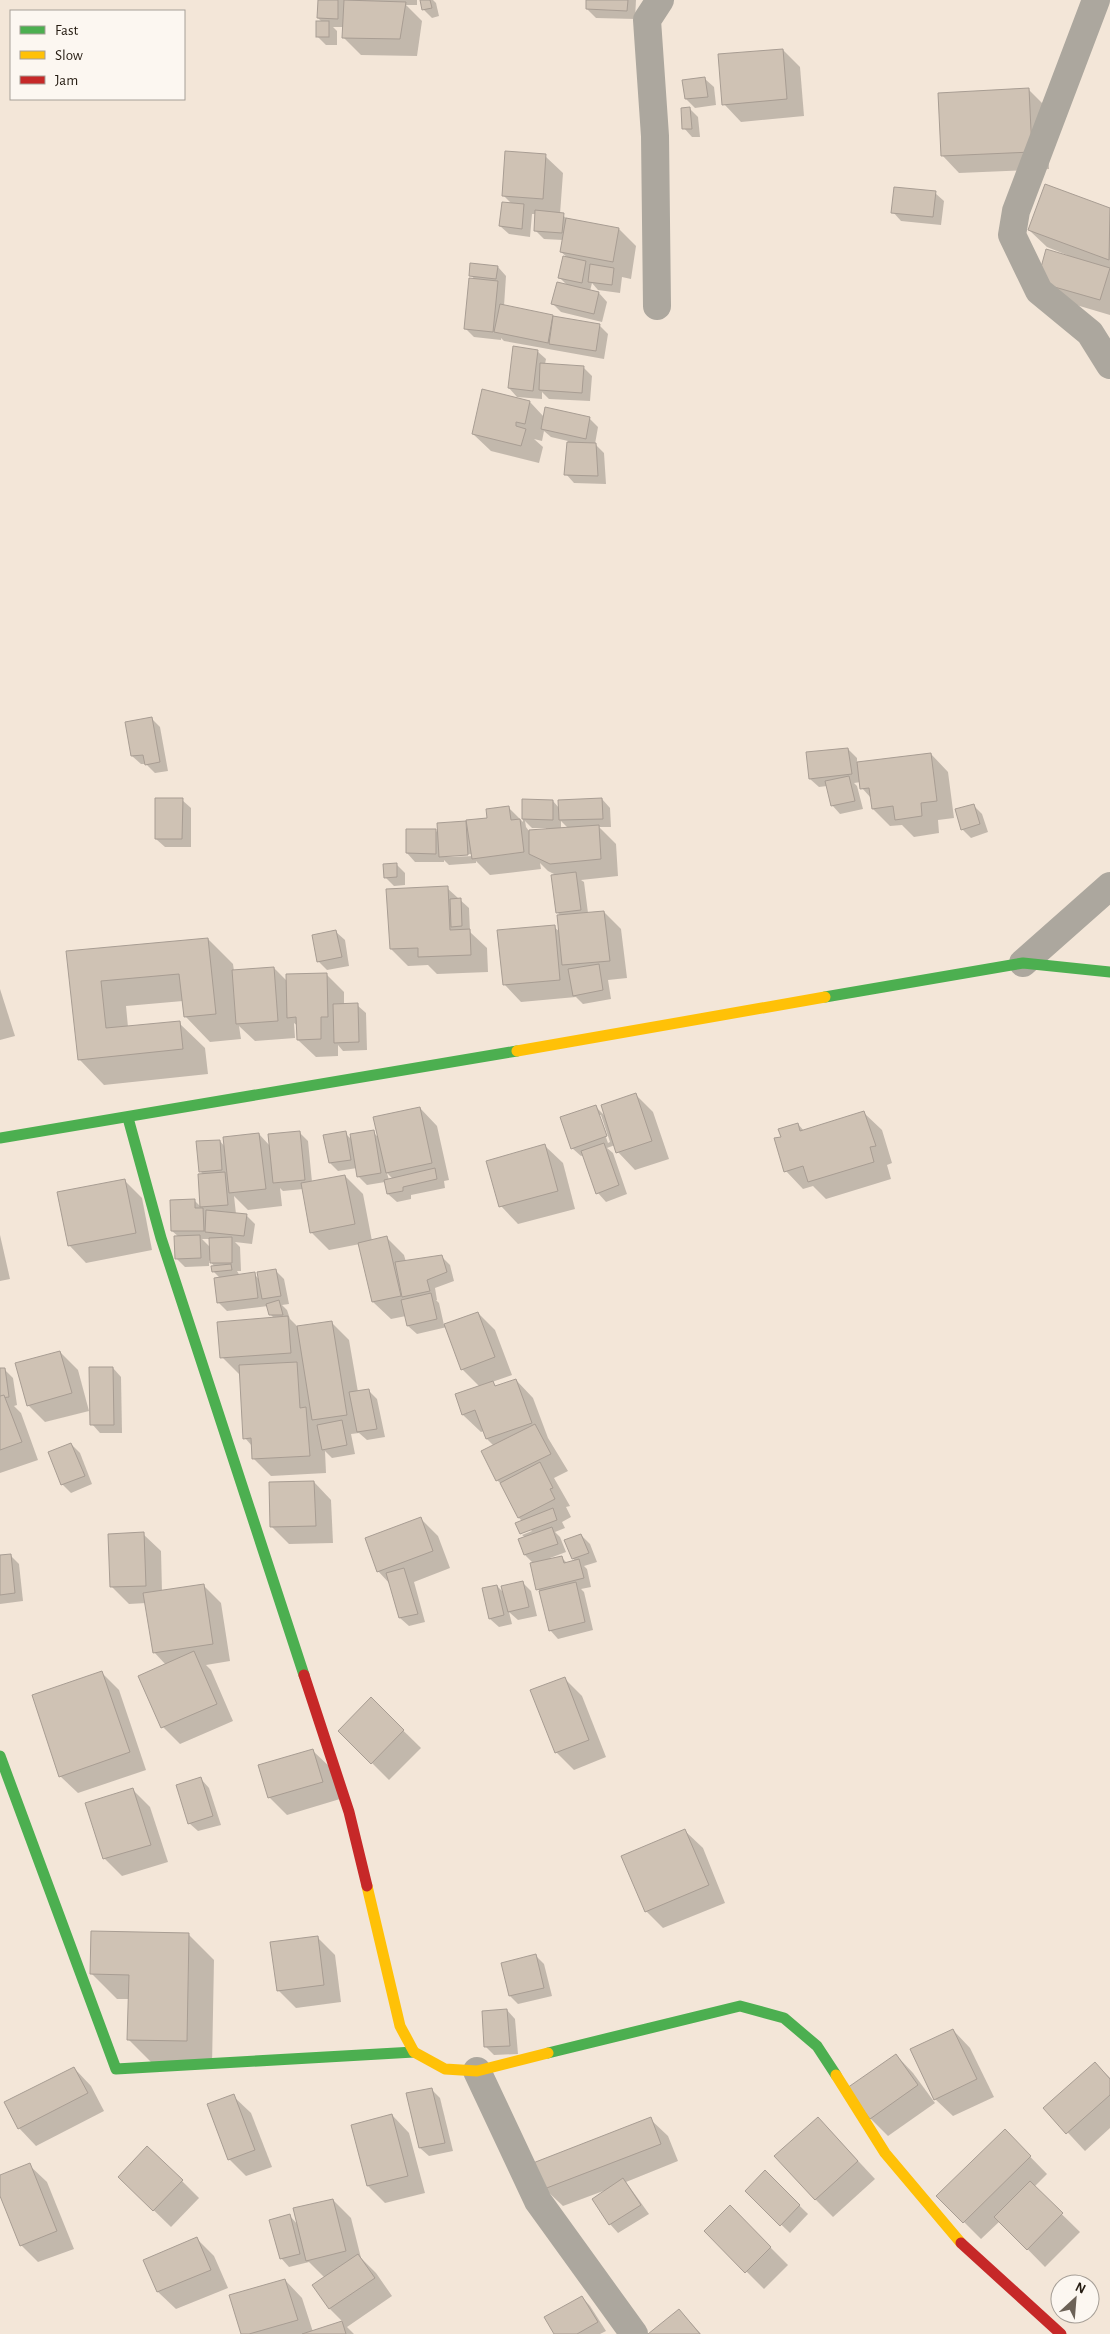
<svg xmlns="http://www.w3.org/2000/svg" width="1110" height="2334" viewBox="0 0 1110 2334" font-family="'Alegreya Sans',sans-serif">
  <rect width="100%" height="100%" fill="#f3e6d8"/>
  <g fill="#0003" fill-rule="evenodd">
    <polygon points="319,0 417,0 417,5 406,5 422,21 417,56 361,55 344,38 344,27 333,27 337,31 337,45 326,45 317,36 322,22 318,18"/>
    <polygon points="421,0 433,0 436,3 439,16 432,18 423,9"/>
    <polygon points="587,0 636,0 635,19 596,18 587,9"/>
    <polygon points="783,50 800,67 804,116 741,122 724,104"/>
    <polygon points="705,79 714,87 716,105 695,108 686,99 684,81"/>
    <polygon points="1029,90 1046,107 1049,169 959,173 942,155"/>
    <polygon points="689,108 698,117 700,137 692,137 684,128"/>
    <polygon points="545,156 563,173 560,214 570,220 619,229 636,246 631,279 622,277 620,293 598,290 592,283 590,291 599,293 607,302 602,322 561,312 553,304 567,285 560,278 568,258 561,252 563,240 544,239 535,230 536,214 532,214 530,237 509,234 500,226 513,205 503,195"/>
    <polygon points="1046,185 1110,209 1110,315 1056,299 1038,281 1067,255 1047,247 1029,230"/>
    <polygon points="935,193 944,201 941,225 901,221 893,212"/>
    <polygon points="472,264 498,267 506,276 504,306 600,326 608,334 604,359 504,341 501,338 501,340 474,337 465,328 475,280 471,275"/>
    <polygon points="537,351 546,359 545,364 583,367 592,376 590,401 549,399 542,392 542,399 517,397 509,388"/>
    <polygon points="530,402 544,417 589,418 598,427 595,444 604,453 606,484 574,483 566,474 568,441 551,437 544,431 542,441 534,439 543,447 539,463 491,451 473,434"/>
    <polygon points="152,719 160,727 168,771 155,773 146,764 141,764 132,756"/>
    <polygon points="848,749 857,758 857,764 931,754 948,772 954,818 938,820 939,833 914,837 902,825 890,826 873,809 871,798 862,788 861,782 854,783 857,786 863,809 840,814 832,805 827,786 819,787 810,779"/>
    <path d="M602,799l8,9 1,19h-12l17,17 2,32 -37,4 3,2 4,31 16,-1 17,17 6,49 -19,2 3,19 -28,5 -7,-7 -55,5 -17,-18 50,-57 6,5 1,-16 -4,-4 1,-36 -10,-5 -8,-8 1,6 -51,6 -14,-14v2l-27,2 -5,-5v2h-29l-8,-9 29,-22 3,3 26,-12 3,3 21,-6 19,-12 15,15v-21h30l6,7zM525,821l7,7h14v2l-17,1 -3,-4zM561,821l7,7 -7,1zM474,854v2l-27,1v-2z"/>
    <polygon points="182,800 191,808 191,847 165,847 156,839"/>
    <polygon points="973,805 982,814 988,832 971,838 962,829"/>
    <polygon points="396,864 405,873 405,885 394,886 385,877"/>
    <polygon points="447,888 469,908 470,932 487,948 488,972 437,974 428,965 408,966 391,949"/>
    <polygon points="336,932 345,940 349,966 327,970 318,961"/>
    <polygon points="208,939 233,964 234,971 274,968 288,982 326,974 344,992 344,1005 357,1005 366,1013 367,1050 343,1051 338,1045 338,1056 316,1057 298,1040 298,1026 294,1023 295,1038 255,1041 239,1026 241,1039 210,1042 185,1016 183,1001 126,1006 128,1027 179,1023 205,1048 208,1074 104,1085 79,1059 68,952"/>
    <polygon points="0,989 15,1036 0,1040"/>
    <path d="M636,1095l17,17 16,47 -34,11 -17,-18 -3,-7 -8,3 6,5 14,41 -21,8 -8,-9 -14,-38 -3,1 -9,-8 24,-41 10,10zM598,1115h3l9,27 -2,1z"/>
    <path d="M420,1108l17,18 12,54 -5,1 1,7 -34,7v4l-14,3 -9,-8 -3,-12 -18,3 -9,-9 -1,-8 -19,3 -8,-8 15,-30 7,7 21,-8 6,6zM387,1173l6,6 -4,1z"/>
    <polygon points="864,1113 882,1130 892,1163 887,1165 891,1179 826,1199 813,1186 803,1189 786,1171 782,1138 798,1124 804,1131"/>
    <path d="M299,1132l9,9 4,41 33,-6 18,18 9,47 15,-3 17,17 2,7 35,-6 9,9 4,16 -19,7 2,12h-1l3,3 5,22 34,-12 17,17 17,45 -20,7 5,5 19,-7 17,18 15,40 20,33 -14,7 16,28 -4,1 5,10 -9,5 3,6 -10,4 5,5 6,15 -16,6v2l11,-3 6,6 9,-2 -3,-2 8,-24 9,9 7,18 -13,4 3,3 4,18 -10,2 3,3 9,38 -35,9 -8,-9 -10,-38 -2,-3 -4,-25 -9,-9 1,-17 -4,-3 10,-4 -13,-13 -16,-32 -6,-6 -3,-34 -7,-7 -3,-8 -3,1 -18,-17 -6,-20 23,-8 -18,-18 -15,-42 -30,7 -9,-8 -2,-10 -15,3 -18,-17 -13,-58 -31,6 -18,-18 -8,-43 -20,2 -3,-3 2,18 -34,4 -14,-14 2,18 10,1 9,9 -3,20 -17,-2 5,5 1,24h-4l3,5 14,-2 5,5 16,-9 9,9 5,25 -7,1 5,5 3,9 8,8 34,-4 17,17 9,52 10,-2 9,9 8,38 -18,3 -8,-7 -8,1 4,20 -23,4 -7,-7 1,22 -55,3 -18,-18 -1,-12 -7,-8 -5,-63 -18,-18 52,-39 -4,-4 -2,-8 -41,5 -9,-9 2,-24 -6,-6 -1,-5h2l-6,-7v6l-24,1 -9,-9 3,-21 -7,-6 22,-31 7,7 -2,-32h5l-4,-4 20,-30 5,6 34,-13 11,12zM202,1239h8l1,9z"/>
    <polygon points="545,1146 563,1163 575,1209 518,1224 501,1206"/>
    <polygon points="125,1181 142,1198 152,1250 86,1263 69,1245"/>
    <polygon points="0,1235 10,1279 0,1281"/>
    <polygon points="60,1352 78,1370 89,1411 45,1422 28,1405"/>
    <polygon points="113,1368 121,1377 122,1433 100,1433 92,1424"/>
    <polygon points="4,1369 13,1378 17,1405 14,1406 21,1413 38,1460 0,1473 0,1370"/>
    <polygon points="71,1444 80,1453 92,1484 71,1493 62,1484"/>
    <polygon points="314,1482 331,1500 333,1543 289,1544 272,1527"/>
    <polygon points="420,1518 438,1536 450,1568 414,1582 425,1622 409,1626 400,1618 390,1584 378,1571"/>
    <polygon points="143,1534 161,1551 162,1592 203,1585 221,1603 230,1661 206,1665 211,1670 233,1721 180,1744 163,1727 166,1665 154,1652 146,1603 129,1604 111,1586"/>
    <polygon points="10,1555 19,1564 23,1601 0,1604 0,1556"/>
    <polygon points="522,1582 531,1591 537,1616 518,1620 509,1612 512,1624 499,1627 490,1619 497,1586 505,1594"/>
    <polygon points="102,1673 119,1690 146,1770 78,1793 60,1776"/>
    <polygon points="564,1678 582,1696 606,1757 574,1770 556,1752"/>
    <polygon points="371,1699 421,1748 389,1780 340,1731"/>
    <polygon points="313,1751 331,1768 340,1799 287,1815 269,1797"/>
    <polygon points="201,1779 209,1788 221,1825 198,1831 189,1823"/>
    <polygon points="133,1790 150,1807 168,1862 122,1876 105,1859 87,1804"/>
    <polygon points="685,1831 703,1848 725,1903 663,1928 646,1911"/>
    <polygon points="188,1934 214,1960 212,2066 154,2065 129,2040 129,1999 117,1999 92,1974"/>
    <polygon points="317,1937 335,1955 341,2002 296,2008 278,1990"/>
    <polygon points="536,1956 544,1964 552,1996 518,2004 510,1996"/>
    <polygon points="507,2010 515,2019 518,2054 494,2055 486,2047"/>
    <polygon points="953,2030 970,2048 994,2097 953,2116 935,2099"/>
    <polygon points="896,2055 913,2073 935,2103 888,2136 870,2118"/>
    <polygon points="1095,2063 1110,2078 1110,2128 1085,2151 1045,2108"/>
    <polygon points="74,2068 91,2086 104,2111 36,2146 19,2128"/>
    <polygon points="431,2089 440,2098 453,2151 429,2156 420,2148 407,2094"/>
    <polygon points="233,2096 251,2113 272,2167 246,2176 229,2159"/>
    <polygon points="392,2115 409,2133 425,2193 385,2203 368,2186 352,2126"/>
    <polygon points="818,2118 875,2179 833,2217 815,2199"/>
    <polygon points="650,2119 668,2136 678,2161 626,2182 649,2214 618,2233 610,2224 606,2190 563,2206 545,2189"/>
    <polygon points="1005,2131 1047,2174 1034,2187 1080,2232 1045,2267 1000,2221 981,2239 938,2196"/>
    <polygon points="29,2165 47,2182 74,2249 38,2262 21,2245 0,2193 0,2176"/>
    <polygon points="765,2172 808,2214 790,2233 746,2191"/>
    <polygon points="182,2181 199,2198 171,2227 137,2194"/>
    <polygon points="333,2200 351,2218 361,2258 376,2273 392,2296 347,2327 354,2334 242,2334 285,2280 302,2298 313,2332 343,2322 330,2309 314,2286 325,2278 309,2262 289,2267 281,2258 290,2216 298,2225"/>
    <polygon points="730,2207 788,2265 764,2289 706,2231"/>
    <polygon points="197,2239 214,2256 228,2288 176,2309 158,2292 145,2260"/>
    <polygon points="582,2297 590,2306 606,2331 600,2334 556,2334"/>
    <polygon points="679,2310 701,2334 650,2334"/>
  </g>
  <g fill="#cfc2b4" stroke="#a89d93">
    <polygon points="318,0 338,0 338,19 317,18"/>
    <polygon points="344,0 406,2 400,39 342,38"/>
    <polygon points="420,0 430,0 432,8 422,10"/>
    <polygon points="586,0 628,0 627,11 586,9"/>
    <rect x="316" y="21" width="13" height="16"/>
    <polygon points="783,49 787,99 722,105 718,54"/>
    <polygon points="705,77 708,97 685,99 682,80"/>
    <polygon points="1029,88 1032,152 941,156 938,93"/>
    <polygon points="690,107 692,129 682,129 681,108"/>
    <polygon points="505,151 546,154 543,199 502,196"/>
    <polygon points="1045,184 1110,208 1109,260 1028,230"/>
    <polygon points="894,187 936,191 933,217 891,213"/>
    <polygon points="502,202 524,204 522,229 499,226"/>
    <polygon points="535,210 564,213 562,233 534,231"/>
    <polygon points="566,218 619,228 613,262 560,252"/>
    <polygon points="1046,249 1110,268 1100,300 1037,282"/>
    <polygon points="563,256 586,261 582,283 558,278"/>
    <polygon points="470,263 498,266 496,279 469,276"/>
    <polygon points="590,264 614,268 612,285 588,282"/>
    <polygon points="469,278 498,281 493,332 464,329"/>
    <polygon points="557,282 599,292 594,314 551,304"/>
    <polygon points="500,304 553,315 548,343 494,332"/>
    <polygon points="553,316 600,324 596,351 549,344"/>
    <polygon points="513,346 538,350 533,391 508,388"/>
    <polygon points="540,363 584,366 582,393 539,390"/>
    <polygon points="482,389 530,401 525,424 516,422 516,426 526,429 521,446 472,434"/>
    <polygon points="545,407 590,417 586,439 541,429"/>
    <polygon points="567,442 596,443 598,476 564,475"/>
    <polygon points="152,717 160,762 145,765 143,755 131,756 125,722"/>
    <polygon points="848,748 852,774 809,779 806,752"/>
    <polygon points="931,753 937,801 921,803 922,816 895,820 893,806 872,809 869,788 860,789 857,762"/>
    <polygon points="849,776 855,801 831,806 825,781"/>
    <polygon points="155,798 183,798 182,839 155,839"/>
    <polygon points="602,798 603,819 559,820 558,800"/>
    <polygon points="522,799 553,800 553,820 522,819"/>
    <polygon points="974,804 980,824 961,830 955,809"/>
    <polygon points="509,806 511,820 520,819 524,852 472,859 466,820 487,818 486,809"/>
    <polygon points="466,821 468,855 439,857 437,823"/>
    <polygon points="599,825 601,859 550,864 529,854 529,830"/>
    <polygon points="406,829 436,829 436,854 406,853"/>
    <polygon points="397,863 397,877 384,878 383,864"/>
    <polygon points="576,872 581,910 556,913 551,875"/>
    <polygon points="448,886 450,930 470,929 471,955 418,957 418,948 390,949 386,889"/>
    <polygon points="461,898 462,926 451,927 450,899"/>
    <polygon points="604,911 610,961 562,965 557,915"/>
    <polygon points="555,925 560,980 503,985 497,930"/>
    <polygon points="336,930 342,957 317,962 312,935"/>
    <polygon points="208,938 216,1014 184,1017 179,974 101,981 106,1028 180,1021 183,1049 78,1060 66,951"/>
    <polygon points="599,964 603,990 573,996 568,969"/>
    <polygon points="274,967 278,1021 236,1024 232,970"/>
    <polygon points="327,973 328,1017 321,1017 321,1039 297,1040 296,1017 287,1018 286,974"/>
    <polygon points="358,1003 359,1042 334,1043 333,1004"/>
    <polygon points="636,1093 652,1141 616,1153 601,1105"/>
    <polygon points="596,1105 607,1136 571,1149 560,1117"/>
    <polygon points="420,1107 432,1163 386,1173 373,1117"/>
    <polygon points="864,1111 876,1146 870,1147 874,1162 808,1182 803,1166 784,1172 774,1138 781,1137 778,1129 798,1123 800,1131"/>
    <polygon points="374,1130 381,1173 357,1177 350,1134"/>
    <polygon points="300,1131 305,1180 273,1183 268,1134"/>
    <polygon points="346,1131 351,1160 329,1163 323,1135"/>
    <polygon points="259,1133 266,1189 229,1193 223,1137"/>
    <polygon points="220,1140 222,1170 199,1172 196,1141"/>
    <polygon points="604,1143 619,1185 596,1194 581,1151"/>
    <polygon points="545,1144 558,1191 499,1207 486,1161"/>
    <polygon points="435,1168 437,1179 403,1187 403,1191 387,1194 384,1180"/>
    <polygon points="225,1172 228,1205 200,1207 198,1174"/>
    <polygon points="345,1175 355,1224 310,1233 301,1183"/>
    <polygon points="125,1179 136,1233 68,1246 57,1192"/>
    <polygon points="195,1199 195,1208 203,1208 204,1231 171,1231 170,1200"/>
    <polygon points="206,1210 247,1214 244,1236 205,1232"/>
    <polygon points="200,1235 201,1258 175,1259 174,1236"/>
    <polygon points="387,1236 401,1296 372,1302 358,1243"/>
    <polygon points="232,1237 232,1263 210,1263 209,1238"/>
    <polygon points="442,1255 447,1272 427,1280 430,1291 402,1297 395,1262"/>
    <polygon points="231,1264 232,1270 212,1272 211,1266"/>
    <polygon points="276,1269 281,1296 262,1299 257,1272"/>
    <polygon points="255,1272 258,1298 217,1303 214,1278"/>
    <polygon points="431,1293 437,1319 407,1326 401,1300"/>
    <polygon points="279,1300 283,1315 269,1315 266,1304"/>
    <polygon points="478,1312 495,1357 461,1370 444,1324"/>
    <polygon points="288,1316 291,1353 220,1358 217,1322"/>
    <polygon points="332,1321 347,1415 312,1420 297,1326"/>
    <polygon points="60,1351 72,1393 27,1406 15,1363"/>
    <polygon points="297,1362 300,1408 306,1407 310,1456 252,1459 251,1438 243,1439 239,1365"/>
    <polygon points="89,1367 113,1367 114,1425 90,1425"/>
    <polygon points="0,1368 5,1368 9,1397 0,1398"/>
    <polygon points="516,1379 532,1423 486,1439 475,1410 462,1415 455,1394 493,1381 495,1386"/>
    <polygon points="369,1389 377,1429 357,1432 349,1392"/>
    <polygon points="4,1395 22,1442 0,1450 0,1396"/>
    <polygon points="342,1420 347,1445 322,1450 317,1425"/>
    <polygon points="535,1424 551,1454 496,1481 481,1451"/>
    <polygon points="71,1443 85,1476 61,1485 48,1452"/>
    <polygon points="540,1462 553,1488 550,1489 555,1499 518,1518 500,1483"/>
    <polygon points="314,1481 316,1526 270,1527 269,1482"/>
    <polygon points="553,1508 557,1520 520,1534 515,1523"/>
    <polygon points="421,1517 433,1551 377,1572 365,1538"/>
    <polygon points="552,1527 558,1544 524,1555 518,1539"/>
    <polygon points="144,1532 146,1586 110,1587 108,1534"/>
    <polygon points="581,1534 589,1553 572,1559 564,1540"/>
    <polygon points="11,1554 15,1593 0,1595 0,1555"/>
    <polygon points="562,1556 564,1563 579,1559 584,1578 536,1590 530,1563"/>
    <polygon points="404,1568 418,1614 399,1618 386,1573"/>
    <polygon points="523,1581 529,1607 508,1612 501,1586"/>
    <polygon points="576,1582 585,1622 549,1631 539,1591"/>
    <polygon points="204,1584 213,1644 153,1653 143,1593"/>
    <polygon points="497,1585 504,1615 489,1619 482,1588"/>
    <polygon points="194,1651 217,1704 161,1728 138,1676"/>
    <polygon points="102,1671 130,1752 59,1777 32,1695"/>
    <polygon points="565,1677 589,1740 555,1753 530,1690"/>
    <polygon points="371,1697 404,1730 371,1764 338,1731"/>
    <polygon points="313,1749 323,1782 268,1798 258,1765"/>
    <polygon points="201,1777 213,1816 188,1824 176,1785"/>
    <polygon points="133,1788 151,1845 103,1859 85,1803"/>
    <polygon points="685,1829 709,1885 645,1912 621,1856"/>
    <polygon points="91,1931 189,1933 187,2041 127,2040 129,1975 90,1974"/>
    <polygon points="318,1936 324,1985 277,1991 270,1942"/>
    <polygon points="536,1954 544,1988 509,1996 501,1963"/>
    <polygon points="507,2009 510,2046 484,2047 482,2011"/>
    <polygon points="953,2029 977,2079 934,2100 910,2049"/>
    <polygon points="896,2054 918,2085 870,2119 847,2088"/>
    <polygon points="1095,2062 1110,2079 1110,2095 1066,2134 1043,2108"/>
    <polygon points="74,2067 88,2093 18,2129 4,2102"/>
    <polygon points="432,2088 445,2143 419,2148 406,2093"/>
    <polygon points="234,2094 255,2150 228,2160 207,2104"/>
    <polygon points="392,2114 408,2176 367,2186 351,2125"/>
    <polygon points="651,2117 661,2144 544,2189 533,2163"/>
    <polygon points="818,2117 858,2161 815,2200 774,2156"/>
    <polygon points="1005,2129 1031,2156 963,2223 936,2196"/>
    <polygon points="147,2146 183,2180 153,2211 118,2177"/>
    <polygon points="30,2163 57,2231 20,2246 0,2196 0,2175"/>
    <polygon points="765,2170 800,2205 780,2226 745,2191"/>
    <polygon points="623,2178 641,2205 609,2225 592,2199"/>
    <polygon points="1030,2181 1063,2213 1027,2250 994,2217"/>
    <polygon points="333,2199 346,2251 306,2261 293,2208"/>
    <polygon points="730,2205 771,2247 745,2273 704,2231"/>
    <polygon points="290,2214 300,2254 280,2259 269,2220"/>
    <polygon points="197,2237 211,2270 157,2292 143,2260"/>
    <polygon points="358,2254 375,2278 329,2309 312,2285"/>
    <polygon points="285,2279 298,2320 249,2334 241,2334 229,2295"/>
    <polygon points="582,2296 598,2322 577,2334 554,2334 544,2317"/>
    <polygon points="679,2309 700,2334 648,2334"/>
    <polygon points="342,2321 346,2334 302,2334"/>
  </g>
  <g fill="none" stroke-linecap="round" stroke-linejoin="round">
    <g stroke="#aca79e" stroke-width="28">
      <polyline points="1096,0 1016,211 1012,235 1039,291 1090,333 1110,365"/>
      <polyline points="657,306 655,136 647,20 660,0"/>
      <polyline points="1023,963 1110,886"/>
      <polyline points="477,2071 538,2201 634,2334"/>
    </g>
    <g stroke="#4caf50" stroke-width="11">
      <polyline points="825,997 1023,963 1110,972"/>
      <polyline points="128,1118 161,1238 304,1675"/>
      <polyline points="0,1138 517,1051"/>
      <polyline points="0,1756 116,2069 414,2052"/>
      <polyline points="548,2053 740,2006 784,2018 817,2046 836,2075"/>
    </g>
    <g stroke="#ffc107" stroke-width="11">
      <polyline points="517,1051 825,997"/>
      <polyline points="367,1886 400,2026 414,2052 445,2069 477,2071 548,2053"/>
      <polyline points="836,2075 885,2153 961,2243"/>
    </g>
    <g stroke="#c62828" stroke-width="11">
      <polyline points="304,1675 349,1812 367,1886"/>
      <polyline points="961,2243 1061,2334"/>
    </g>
  </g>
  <rect x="10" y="10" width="175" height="90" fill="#fcf7f1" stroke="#a69f97"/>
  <rect x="20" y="26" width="25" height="8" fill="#4caf50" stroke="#a69f97"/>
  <text x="55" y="35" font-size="15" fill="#241b11">Fast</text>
  <rect x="20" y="51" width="25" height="8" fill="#ffc107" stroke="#a69f97"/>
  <text x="55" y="60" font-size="15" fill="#241b11">Slow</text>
  <rect x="20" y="76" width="25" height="8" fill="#c62828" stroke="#a69f97"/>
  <text x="55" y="85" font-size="15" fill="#241b11">Jam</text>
  <g transform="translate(1075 2299) rotate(26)"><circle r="24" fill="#fcf7f1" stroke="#a69f97"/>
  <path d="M0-4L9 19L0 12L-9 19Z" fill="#6c6257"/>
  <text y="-8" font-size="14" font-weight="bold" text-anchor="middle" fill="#241b11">N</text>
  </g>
</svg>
